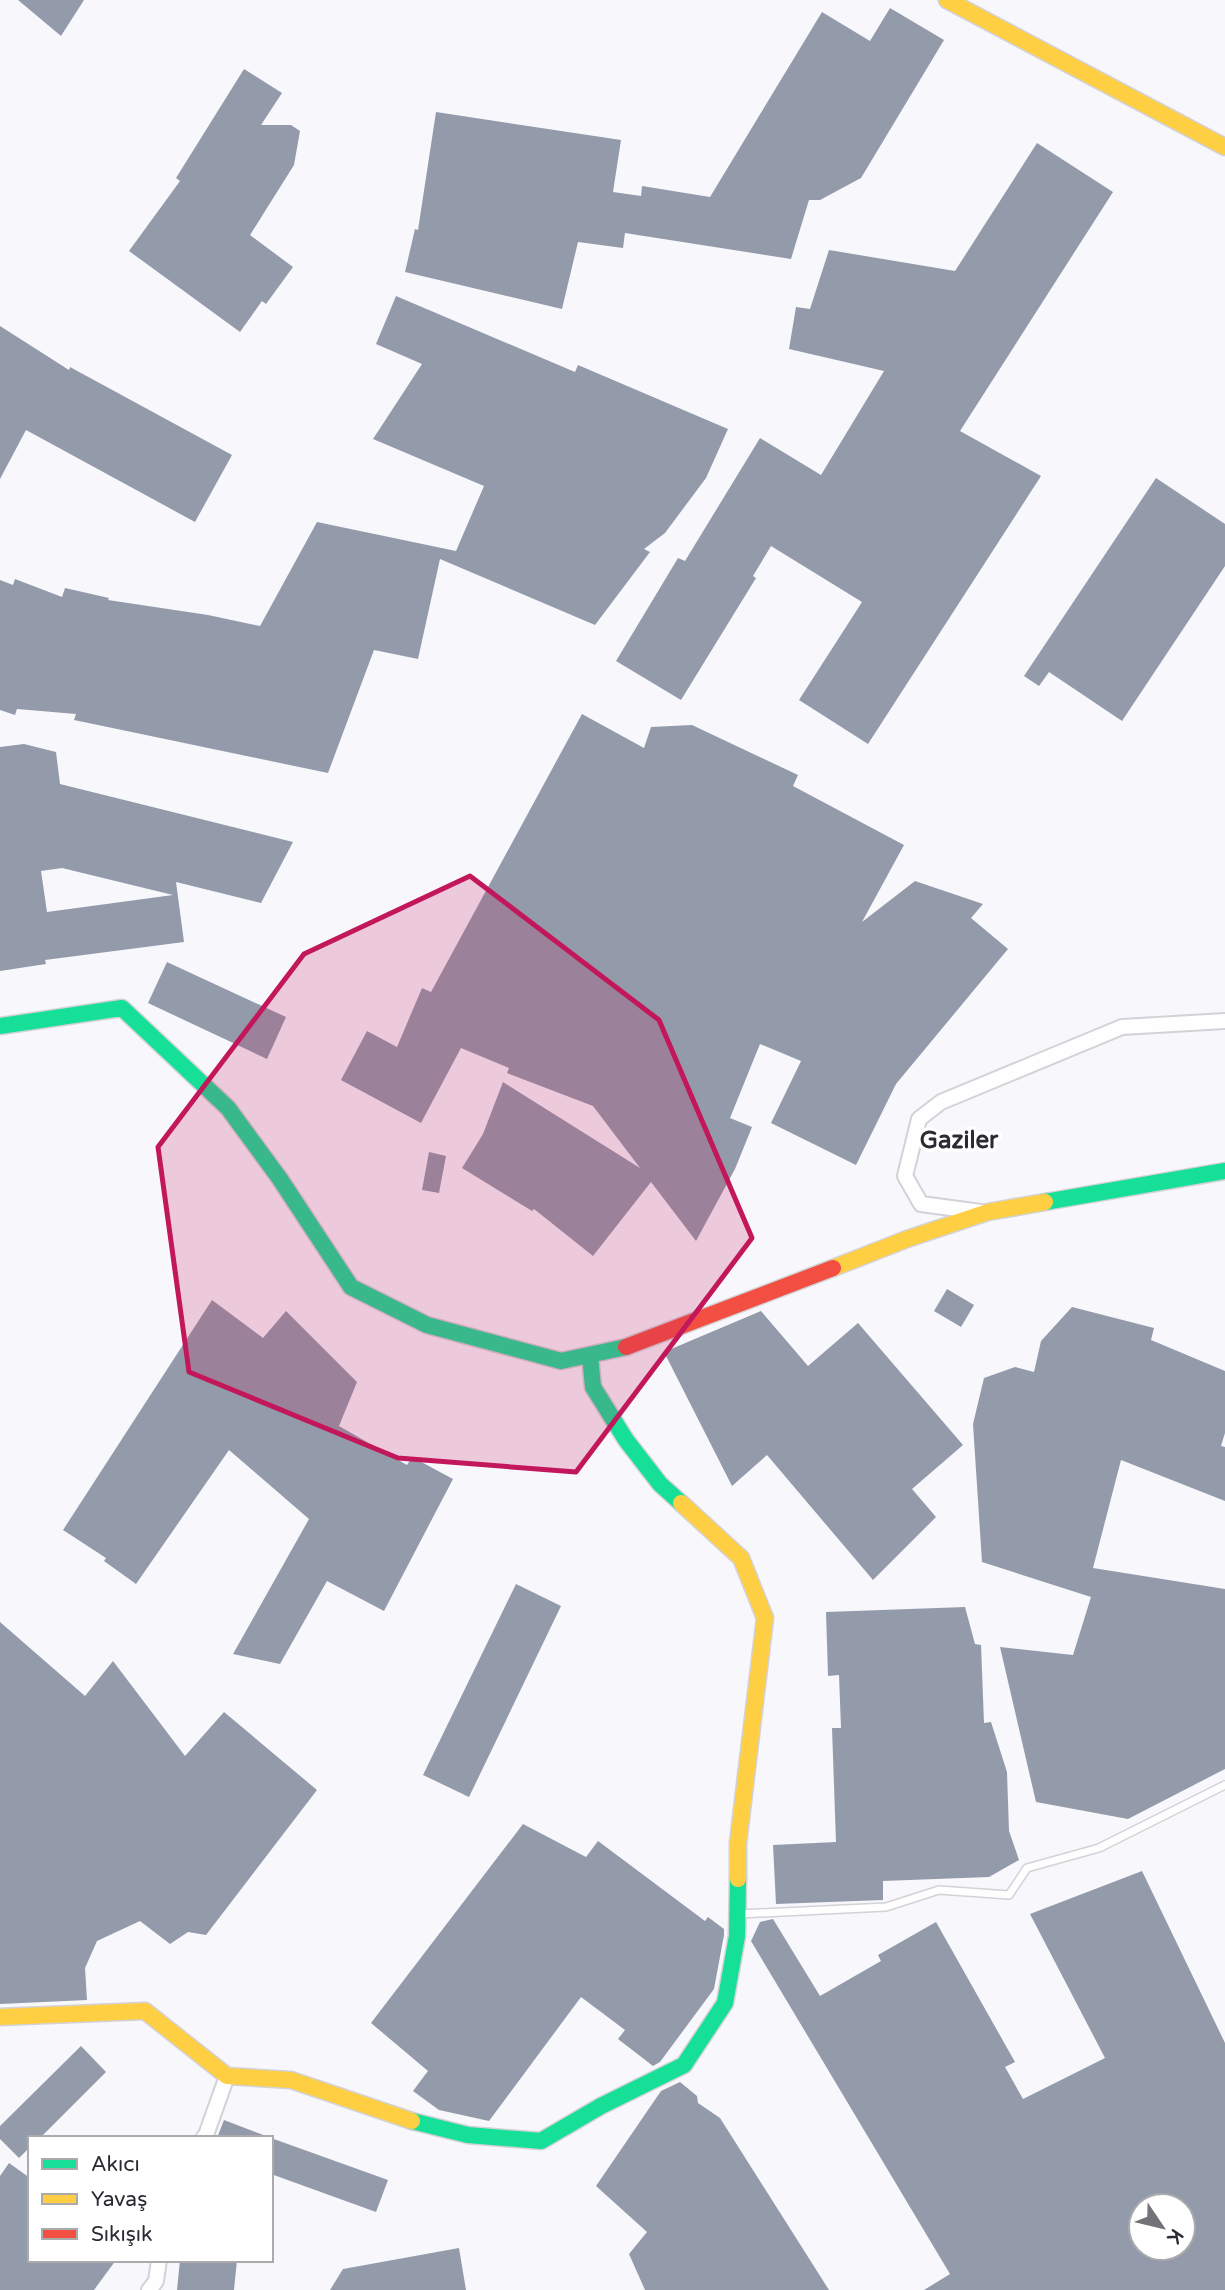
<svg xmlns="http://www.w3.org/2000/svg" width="1225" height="2290" viewBox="0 0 1225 2290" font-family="'Varela Round',sans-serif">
  <rect width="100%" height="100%" fill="#f8f7fc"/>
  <g fill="#939bab" fill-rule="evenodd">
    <polygon points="18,0 84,0 61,36"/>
    <polygon points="890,8 944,40 861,178 820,200 809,200 791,259 625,233 623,248 578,242 562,309 405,272 415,229 418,230 436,112 621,140 613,192 641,196 642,186 710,197 822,12 870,41"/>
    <polygon points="244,69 282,93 261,125 291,125 300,131 294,165 250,235 293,267 266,304 262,301 240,332 129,251 180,181 176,178"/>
    <polygon points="1037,143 1113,192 960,431 1041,476 868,744 799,700 862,602 771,546 753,576 756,578 681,700 616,661 678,558 685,561 760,438 821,475 884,371 789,349 796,307 810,309 829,250 955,271"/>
    <polygon points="396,296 575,372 578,365 728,429 706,478 665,533 644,549 650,552 595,625 440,559 418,659 374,650 328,773 74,720 76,714 17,709 15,715 0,710 0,580 13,585 15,579 62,597 65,588 109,598 108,600 208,615 260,626 317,522 456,551 484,486 373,439 422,364 376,344"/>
    <polygon points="0,326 69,370 70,367 232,455 195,522 26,430 0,479"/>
    <polygon points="1156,478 1225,524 1225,566 1122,721 1049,672 1039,686 1024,676"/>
    <polygon points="582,714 644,748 651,727 692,725 798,775 793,786 904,845 862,922 915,881 983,904 971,918 1008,949 896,1084 856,1165 771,1123 801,1061 760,1044 730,1118 752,1127 735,1169 696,1241 651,1182 593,1256 534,1209 532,1211 462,1168 483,1134 503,1082 640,1168 593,1106 507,1073 509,1068 461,1048 421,1123 341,1080 367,1031 397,1047 422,988 431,992"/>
    <path d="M24,744l32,8 4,32 233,58 -32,61 -85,-21 8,60 -139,18 1,4 -46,7v-224zM62,868l111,27 -126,17 -6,-41z"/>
    <polygon points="167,962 286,1017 267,1059 148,1003"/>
    <polygon points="429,1152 446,1156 439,1193 422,1190"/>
    <polygon points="947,1289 974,1305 961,1327 934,1311"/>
    <polygon points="212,1300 263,1338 286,1311 357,1382 339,1426 407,1465 412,1457 453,1479 384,1611 327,1581 280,1664 233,1654 309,1519 229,1450 136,1584 104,1561 106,1558 63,1530"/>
    <polygon points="1072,1307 1154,1328 1151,1340 1225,1371 1225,1433 1221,1446 1225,1447 1225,1501 1121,1460 1093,1568 1225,1589 1225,1769 1128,1819 1036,1802 1000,1647 1073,1655 1091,1597 982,1562 973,1424 984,1378 1015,1367 1034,1372 1041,1341"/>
    <polygon points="761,1311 808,1366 858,1323 963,1445 912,1489 936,1517 873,1580 767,1455 732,1486 664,1352"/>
    <polygon points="516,1584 561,1606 469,1797 423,1775"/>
    <polygon points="965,1607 975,1644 981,1645 984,1723 991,1722 1007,1772 1009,1831 1019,1860 989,1877 883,1881 883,1900 776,1904 773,1845 836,1842 832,1728 841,1728 839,1675 828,1676 826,1612"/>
    <polygon points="0,1622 85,1696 113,1661 185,1756 224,1712 317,1790 206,1935 188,1932 170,1944 140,1921 97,1941 85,1968 87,2000 0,2004"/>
    <polygon points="523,1824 586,1857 598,1841 705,1921 708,1917 724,1929 724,1935 714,1989 660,2062 653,2066 618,2039 625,2030 581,1997 489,2121 439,2110 413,2091 428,2071 371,2023"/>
    <path d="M1142,1871l83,172v247h-301l26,-16 -199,-333 9,-19 13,-3 47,77 61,-35 -3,-6 58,-33 79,140 -10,5 18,32 82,-41 -75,-144zM1141,2206h42v42h-42z"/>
    <polygon points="81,2046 106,2072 40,2138 30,2138 30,2147 19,2158 0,2139 0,2126"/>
    <polygon points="680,2082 697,2096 698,2103 720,2118 829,2290 645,2290 629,2254 647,2232 596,2186 661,2091"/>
    <polygon points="224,2120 266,2136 266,2138 217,2138"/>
    <polygon points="271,2138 388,2180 376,2212 271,2174"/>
    <polygon points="9,2163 30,2178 30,2260 116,2260 94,2290 0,2290 0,2176"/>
    <polygon points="459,2248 466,2290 330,2290 343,2269"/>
    <polygon points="180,2260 237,2260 234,2290 177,2290"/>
  </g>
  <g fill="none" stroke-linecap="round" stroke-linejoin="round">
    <defs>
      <polyline id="lane" points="740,1914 886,1907 939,1890 1009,1895 1027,1868 1099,1848 1225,1785"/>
      <g id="street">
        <polyline points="981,1212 921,1204 905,1176 919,1119 941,1102 1122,1027 1225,1021"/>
        <polyline points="203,2138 206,2135 227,2076"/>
        <polyline points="149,2290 156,2281 159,2260"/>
      </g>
      <g id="fast">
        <polyline points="0,1026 122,1008 228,1108 280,1179 351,1287 427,1325 561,1361 626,1347"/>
        <polyline points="1045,1202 1225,1171"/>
        <polyline points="590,1356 593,1387 626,1440 660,1484 681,1503"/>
        <polyline points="412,2121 468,2135 541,2141 601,2106 684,2065 725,2003 737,1936 738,1879"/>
      </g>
      <g id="slow">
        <polyline points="947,0 1225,147"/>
        <polyline points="833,1268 907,1239 988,1212 1045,1202"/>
        <polyline points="681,1503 741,1558 765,1618 738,1843 738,1879"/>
        <polyline points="0,2017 145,2011 227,2076 291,2080 412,2121"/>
      </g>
      <polyline id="jam" points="626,1347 833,1268"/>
    </defs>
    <use href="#lane" stroke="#d3d2d7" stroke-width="10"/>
    <use href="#street" stroke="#d3d2d7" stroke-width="18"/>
    <use href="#fast" stroke="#d3d2d7" stroke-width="19"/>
    <use href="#slow" stroke="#d3d2d7" stroke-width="19"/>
    <use href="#jam" stroke="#d3d2d7" stroke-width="19"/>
    <use href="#lane" stroke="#fefeff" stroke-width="7"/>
    <use href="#street" stroke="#fefeff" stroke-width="14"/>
    <use href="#fast" stroke="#16e098" stroke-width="16"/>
    <use href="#slow" stroke="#ffcf43" stroke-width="16"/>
    <use href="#jam" stroke="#f24e42" stroke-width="16"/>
  </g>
  <path fill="#c2185b" fill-opacity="0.2" stroke="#c2185b" stroke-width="5" stroke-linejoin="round" d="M470,876l189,144 93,218 -176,234 -178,-14 -209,-86 -31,-225 146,-193z"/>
  <g text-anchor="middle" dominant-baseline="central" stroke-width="7" stroke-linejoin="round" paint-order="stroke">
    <g font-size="24" font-weight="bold" fill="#2c2b33" stroke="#fff">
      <text x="959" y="1140">Gaziler</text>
    </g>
  </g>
  <rect x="28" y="2136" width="245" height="126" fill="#ffffff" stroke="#abaaad" stroke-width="2"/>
  <rect x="42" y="2159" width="35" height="10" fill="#16e098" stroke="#abaaad" stroke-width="2"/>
  <text x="91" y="2171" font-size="21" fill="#2c2b33">Akıcı</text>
  <rect x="42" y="2194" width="35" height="10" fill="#ffcf43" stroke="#abaaad" stroke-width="2"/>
  <text x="91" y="2206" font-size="21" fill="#2c2b33">Yavaş</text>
  <rect x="42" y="2229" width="35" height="10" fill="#f24e42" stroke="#abaaad" stroke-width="2"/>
  <text x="91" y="2241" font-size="21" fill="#2c2b33">Sıkışık</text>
  <g transform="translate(1162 2227) rotate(125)"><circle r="33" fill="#ffffff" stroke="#abaaad" stroke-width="2"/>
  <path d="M0-5L12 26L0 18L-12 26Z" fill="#737279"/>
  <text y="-10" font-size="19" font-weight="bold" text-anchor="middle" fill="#2c2b33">K</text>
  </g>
</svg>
